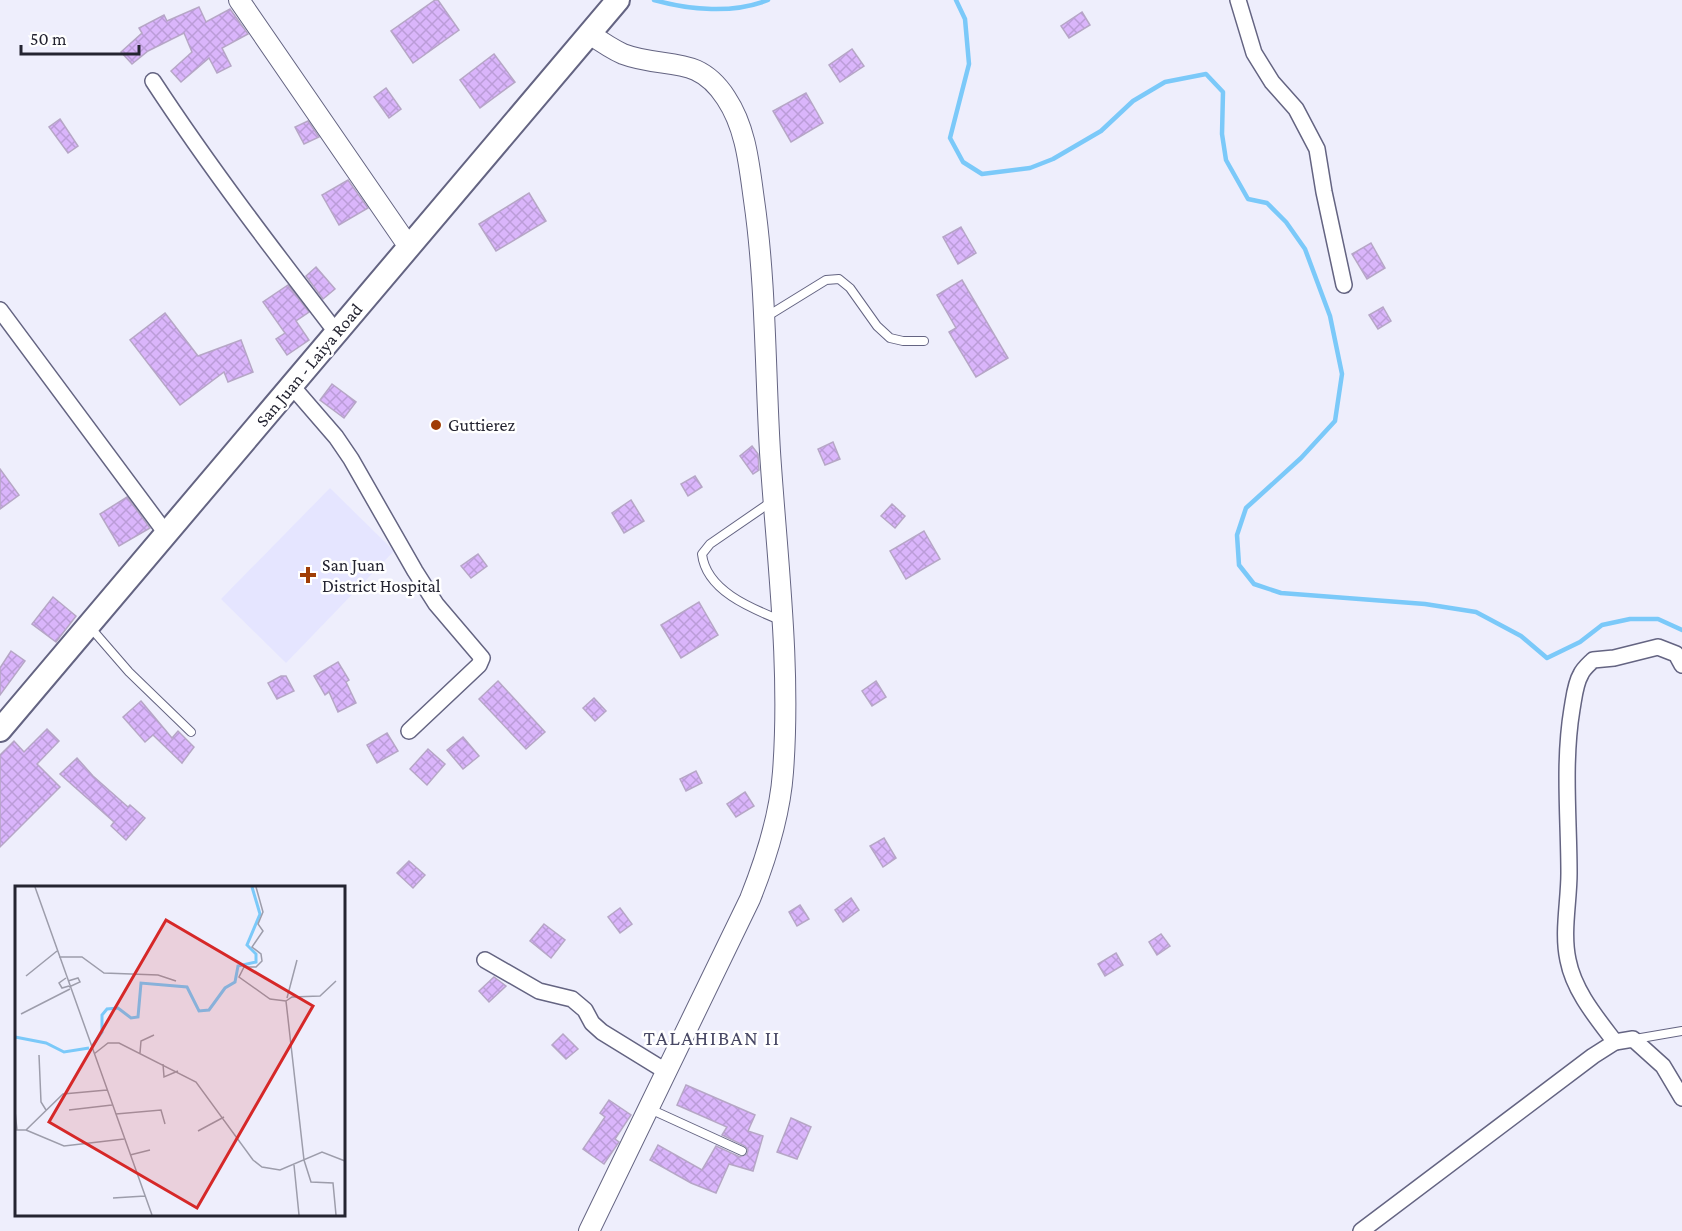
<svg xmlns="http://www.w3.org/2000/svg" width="1682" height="1231" viewBox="0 0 1682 1231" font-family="'Crimson Pro',serif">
  <defs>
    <pattern id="building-cross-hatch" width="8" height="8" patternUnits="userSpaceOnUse" patternTransform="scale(1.5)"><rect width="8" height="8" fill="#dab5fb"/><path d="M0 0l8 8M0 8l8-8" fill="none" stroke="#bb9cd8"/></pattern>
  </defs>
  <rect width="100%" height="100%" fill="#eeeefc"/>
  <polygon fill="#e5e5ff" points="330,488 394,551 286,663 221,599"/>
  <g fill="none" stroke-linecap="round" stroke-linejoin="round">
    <g stroke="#7bc9f9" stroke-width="4.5">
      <path d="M654,0c36,10 79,14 114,0"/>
      <polyline points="956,0 965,19 969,64 950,138 963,162 982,174 1030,168 1053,159 1101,131 1133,101 1165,82 1206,74 1223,92 1222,134 1226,160 1248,199 1267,203 1286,222 1305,249 1330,316 1342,374 1335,421 1301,458 1246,508 1237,535 1239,565 1254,584 1281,593 1425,604 1476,612 1521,636 1547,658 1580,642 1602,625 1630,619 1658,619 1682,630"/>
    </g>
  </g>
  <g fill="url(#building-cross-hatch)" stroke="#b6a6c6" stroke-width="1.5">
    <polygon points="435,0 438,0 459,30 413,63 391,31"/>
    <polygon points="199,7 206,22 230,9 248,34 222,48 231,66 217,73 209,58 181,82 171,71 192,52 184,33 148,51 132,64 121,52 142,33 139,28 164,15 167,21"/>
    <polygon points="1082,12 1090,25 1069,38 1061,26"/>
    <polygon points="852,49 864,66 840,82 829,65"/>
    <polygon points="494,54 515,82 480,108 460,80"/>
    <polygon points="386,88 401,109 389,118 374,97"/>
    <polygon points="806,93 823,123 791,142 773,111"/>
    <polygon points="60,119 78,146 68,153 49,127"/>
    <polygon points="308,121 319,137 304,144 295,127"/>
    <polygon points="348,180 368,208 339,225 322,195"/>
    <polygon points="529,193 546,221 496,251 479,224"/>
    <polygon points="961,227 976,253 958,264 943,237"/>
    <polygon points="1371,243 1385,268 1367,279 1352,254"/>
    <polygon points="316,267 335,289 323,299 306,276"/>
    <polygon points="962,280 1008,358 976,377 949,332 956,328 937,295"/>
    <polygon points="288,285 309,312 296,321 309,340 287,355 276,339 285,333 263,302"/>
    <polygon points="1383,307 1391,321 1378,329 1369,315"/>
    <polygon points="165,313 198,356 241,340 253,372 228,382 224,372 180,405 130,340"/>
    <polygon points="332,384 356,402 344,418 320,400"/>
    <polygon points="833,442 840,459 825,465 818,449"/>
    <polygon points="752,446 758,454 759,470 753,474 740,456"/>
    <polygon points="0,469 19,495 0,509"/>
    <polygon points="695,476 702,487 688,496 681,484"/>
    <polygon points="127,497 150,528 119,546 100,514"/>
    <polygon points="631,500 644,521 624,533 612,513"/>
    <polygon points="892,504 905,516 895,528 881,516"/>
    <polygon points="924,531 940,559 906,579 890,551"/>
    <polygon points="478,554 487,566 471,578 461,566"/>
    <polygon points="53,597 76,616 56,642 32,624"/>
    <polygon points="699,602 718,635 681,658 661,625"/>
    <polygon points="11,651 25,661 0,695 0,668"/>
    <polygon points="338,662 349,680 346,682 356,703 338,712 329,692 325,695 314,676"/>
    <polygon points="281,676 286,676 294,691 277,699 268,683"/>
    <polygon points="498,681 545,732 526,749 479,699"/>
    <polygon points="876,681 886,697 872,706 862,691"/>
    <polygon points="594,698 606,711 595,721 583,708"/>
    <polygon points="141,701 172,738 178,731 194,747 182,763 153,735 145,742 123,717"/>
    <polygon points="47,729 59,741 37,764 60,787 0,847 0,755 14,741 24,752"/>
    <polygon points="387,733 398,751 377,763 367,745"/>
    <polygon points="463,737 479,756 463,769 447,750"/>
    <polygon points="428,749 445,764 427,785 410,769"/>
    <polygon points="77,758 93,776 128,807 130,805 145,818 126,840 111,826 114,822 60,774"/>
    <polygon points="696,771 702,783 686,791 680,779"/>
    <polygon points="745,792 754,806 736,817 727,804"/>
    <polygon points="884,838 896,858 883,867 870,846"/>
    <polygon points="409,861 425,875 413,888 397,873"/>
    <polygon points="851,898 859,910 843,922 835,910"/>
    <polygon points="800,905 809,919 797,926 789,912"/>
    <polygon points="620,908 632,924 620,933 608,917"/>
    <polygon points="544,924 565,940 551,958 530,941"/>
    <polygon points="1161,934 1170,946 1157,955 1149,942"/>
    <polygon points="1116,953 1123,965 1105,976 1098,964"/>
    <polygon points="494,977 506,986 489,1002 479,991"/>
    <polygon points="563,1034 578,1049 566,1059 552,1045"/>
    <polygon points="686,1085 755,1115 748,1131 763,1136 753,1171 729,1164 716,1193 691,1183 650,1160 658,1145 702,1170 716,1146 740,1157 747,1154 748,1150 745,1146 722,1135 727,1127 677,1105"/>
    <polygon points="609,1100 631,1115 615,1139 619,1142 604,1164 583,1149 605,1117 600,1113"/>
    <polygon points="791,1118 811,1127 797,1159 777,1152"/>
  </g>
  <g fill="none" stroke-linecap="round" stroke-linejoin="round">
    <defs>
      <g id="service">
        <polyline points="766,317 826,280 839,279 850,288 877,326 890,338 903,341 924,341"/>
        <path d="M771,502l-61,42 -8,10c4,36 48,54 78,66"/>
        <polyline points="90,627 129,672 191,732"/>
        <polyline points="1635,1039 1682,1031"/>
        <polyline points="650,1109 742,1151"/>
      </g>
      <g id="minor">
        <polyline points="1238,0 1254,53 1272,82 1296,109 1317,149 1324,192 1344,285"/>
        <path d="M153,81c57,87 120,169 183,251"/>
        <polyline points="0,310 165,532"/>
        <polyline points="291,385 336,437 351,459 415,571 436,604 482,658 479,665 409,731"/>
        <polyline points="485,960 539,991 572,999 585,1010 592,1023 602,1032 667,1072"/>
        <path d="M1615,1042c-19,-25 -41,-51 -47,-82 -6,-28 1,-58 1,-87 0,-54 -6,-110 3,-164 2,-11 3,-25 9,-35 2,-5 8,-10 12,-14l21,-2 44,-11 18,7 6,11"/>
        <polyline points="1361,1231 1593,1056 1615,1042 1633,1039 1663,1066 1682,1098"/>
      </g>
      <g id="tertiary">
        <polyline points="239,0 409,247"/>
        <path d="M589,1231l161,-332c16,-40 30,-84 33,-127 8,-107 -6,-213 -13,-320 -5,-84 -4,-169 -16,-252 -5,-36 -8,-72 -28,-102 -29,-45 -61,-28 -103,-44 -11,-5 -23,-13 -33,-20"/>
      </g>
      <polyline id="secondary" points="0,730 618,0"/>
    </defs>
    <use href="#service" stroke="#646482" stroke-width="10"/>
    <use href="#minor" stroke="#646482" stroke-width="18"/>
    <use href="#tertiary" stroke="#646482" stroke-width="22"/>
    <use href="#secondary" stroke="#646482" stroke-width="26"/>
    <use href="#service" stroke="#fff" stroke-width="8"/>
    <use href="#minor" stroke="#fff" stroke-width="15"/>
    <use href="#tertiary" stroke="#fff" stroke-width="20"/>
    <use href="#secondary" stroke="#fff" stroke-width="22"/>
  </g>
  <g fill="#a03d06" stroke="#fff" stroke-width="2">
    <circle cx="436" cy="425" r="6"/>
    <path d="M305 566h6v6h6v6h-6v6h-6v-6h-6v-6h6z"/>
  </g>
  <g text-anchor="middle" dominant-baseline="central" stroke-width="5" stroke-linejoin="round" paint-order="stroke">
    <g font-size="18" fill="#242431" stroke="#fff">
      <text transform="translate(309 365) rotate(-50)">San Juan - Laiya Road</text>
    </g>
    <g font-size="18" fill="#242431" stroke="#fff" text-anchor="start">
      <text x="448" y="425">Guttierez</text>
      <text x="322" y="565">San Juan<tspan x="322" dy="21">District Hospital</tspan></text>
    </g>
    <g font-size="21" letter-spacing="1.5" fill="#494965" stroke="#fff">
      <text x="712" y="1038">TALAHIBAN II</text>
    </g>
  </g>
  <g transform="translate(15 886)">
    <rect width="330" height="330" fill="#eeeefc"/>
    <path fill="none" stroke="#7bc9f9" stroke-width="3" d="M0,151l31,6 18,9 25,-4M78,159l9,-13v-17l5,-6 11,-1 13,10 7,-1 3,-34 46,4 12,24 10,-1 16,-22 10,-6 3,-16 18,-4v-8l-9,-9 13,-31 -8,-27"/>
    <path fill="none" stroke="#9d9dab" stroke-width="1.5" d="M20,1l117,328M241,1l7,25 -5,12 5,7 -11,16 9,7 1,7 -6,6h-12l-5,10 31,22 16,2M44,71h23l22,16 54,2 18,6M11,90l31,-25M51,92l-7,5 3,5 7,-2M53,95l10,-3 2,4 -11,5M272,112l10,-38M6,128l49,-25M125,167l1,-12 13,-6M79,168l14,-11h11l77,39 57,78 9,7 18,3 42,-18 23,9M24,169l2,47 5,8M148,178l1,13 14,-6M54,224l43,-5M0,225l2,19M101,228l45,-4 4,14M0,244h11l37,-36 44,-4M11,244l38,16 60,-7M183,245l26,-14M115,269l20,-5M279,279l5,50M98,312l32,-2M321,329l-3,-32 -22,-1 -7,-22 -18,-159 6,-4 28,-1 16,-15"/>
    <path fill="#d62828" fill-opacity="0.15" stroke="#d62828" stroke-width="3" d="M151,34l147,86 -116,202 -148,-86z"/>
    <rect width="330" height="330" fill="none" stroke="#242431" stroke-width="3"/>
  </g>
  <path d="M21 45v9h118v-9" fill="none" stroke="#242431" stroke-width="3"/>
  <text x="30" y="45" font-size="18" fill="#242431" stroke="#ffffff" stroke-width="4.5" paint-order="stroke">50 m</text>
</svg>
